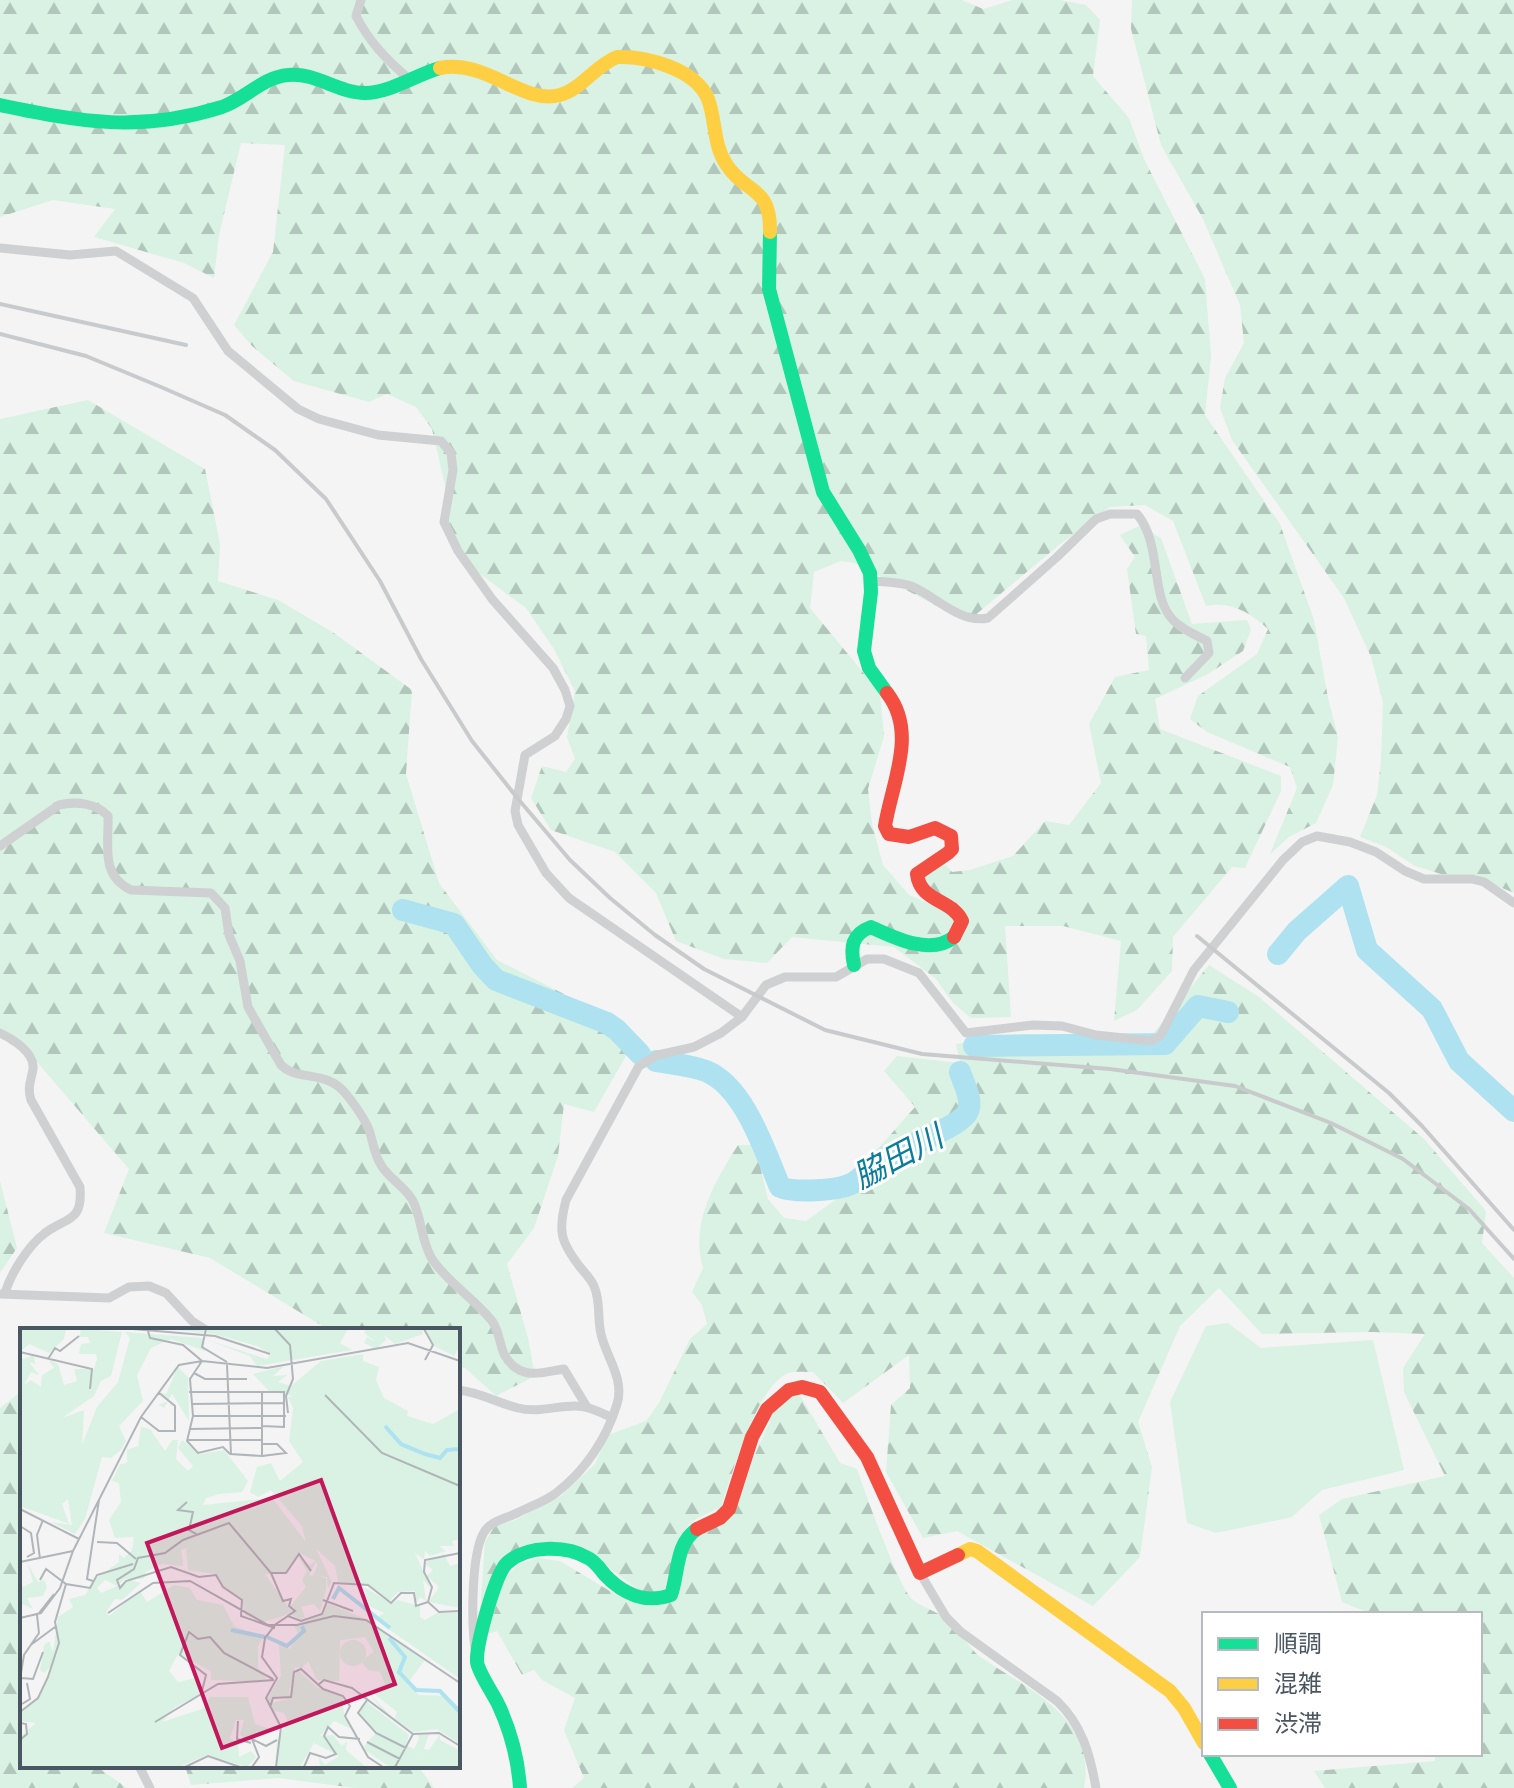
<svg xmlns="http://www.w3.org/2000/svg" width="1514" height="1788" viewBox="0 0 1514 1788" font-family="'Exo 2','Noto Sans JP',sans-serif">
  <defs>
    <pattern id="forest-firs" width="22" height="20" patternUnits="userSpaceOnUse" patternTransform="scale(2)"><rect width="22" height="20" fill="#d9f2e3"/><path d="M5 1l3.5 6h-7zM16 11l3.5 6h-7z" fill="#b2c7bb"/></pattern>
  </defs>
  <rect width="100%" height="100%" fill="#f4f4f4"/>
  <g fill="url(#forest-firs)">
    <path d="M0,0h962l21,9 30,-9h47l26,5 14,15 -7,56 36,42 15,41 61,120 6,77 -6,59 75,109 34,96 14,78 10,39 -5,48 -17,38 -27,14 -19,17 27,-66 -7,-21 -83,-35 -17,-13 8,-23 59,-42 11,-25c-19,-17 -37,-28 -62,-23l-33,-85 -28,-16 -35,2 -51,38 -92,77 -112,-59 -14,-2 -27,11 -4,36 70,85 4,43 -16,53 4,35 11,41 26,30 25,11 -17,-19 21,-32 14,17 18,-2 43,-14 32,-35 24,4 32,-42 -12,-59 26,-47 34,-7 -3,-34 -10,-2 -9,-65 8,-12 -15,-22 19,-9 22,12 31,86 55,-4 4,10 -8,21 -35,23 -53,25 5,30 121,47v15l-36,77 -13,-1 -59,70 -1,34 -35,39 -23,11 7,-80 -58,-15h-58l6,91 -40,1 -18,-15 -17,-24 -42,-32 -102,-10 -25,26 -43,-4 -48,-18 -20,-48 -41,-41 -64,-22 -20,-32 11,-32 24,6 9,-13 -8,-22 8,-46 -21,-42 -28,-41 -69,-51 -9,-22 -2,-45 -14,-61 -16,-22 -29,-13 -18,8 -75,-21 -42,-35 -18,-21 39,-73 12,-107 -44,-2 -22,92 -5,43 -30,-15 -90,-26 21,-28 -62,-9 -53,17z"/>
    <polygon points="1132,0 1514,0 1514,893 1471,875 1444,875 1415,866 1386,847 1360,837 1377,795 1381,761 1383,702 1371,657 1344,598 1232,440 1220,408 1225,378 1244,343 1240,305 1203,219 1161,145 1131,29"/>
    <polygon points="88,400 205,469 220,544 218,581 278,600 334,633 412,690 406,774 439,883 497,960 613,1019 627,1054 594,1112 564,1104 558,1156 534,1228 507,1264 528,1338 535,1376 496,1396 465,1368 458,1367 458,1330 329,1330 210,1258 104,1233 129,1169 37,1062 0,1037 0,419"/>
    <path d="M1209,965l50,32 165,142 62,72 -4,32 32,35v510h-189l-11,-17 121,-10v-7h45v-140h-109l-29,-12 -23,-87 23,-16 103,-23 -41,-84 -1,-24 22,-34 -52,-2 -111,2 -43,-46 -39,38 -42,96 14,45 -12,90 -47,49 -136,-75 -34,7 -37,-66 5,-67 19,-17 -1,-33 -66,48 -30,-31c-7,0 -19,-1 -25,1 -32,14 -56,102 -67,134 -9,5 -21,9 -29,15 -21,16 -16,50 -30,71l-12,3c-51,-28 -69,-73 -135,-44l-36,75 6,-85 10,-16 20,-6 46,-24 34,-32 13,-29 38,-14 13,-18 31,-64 17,-15 -5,-19 -10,-13 11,-24c-13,-45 11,-85 35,-123h17l13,54 16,19 22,3 36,-26 24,-33 49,-55 -31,-36 13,-15 63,7 -4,-19 67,-10 124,7z"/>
    <polygon points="0,1181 17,1248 0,1273"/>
    <polygon points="22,1391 22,1766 96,1766 127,1788 0,1788 0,1408"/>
    <path d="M800,1395l40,68 17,6c8,23 42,119 55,130 11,9 27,13 37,22 13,10 19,28 33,37 47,32 115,60 102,130h-512l12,-10 -20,-48 11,-32 -33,-18 -8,-10 -12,5 -25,-44 -9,3 15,-54 16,-16 19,-6 22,3 58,35 29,10 25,-7 12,-46 12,-17 39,-25 19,-54 19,-43 12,-18z"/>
    <polygon points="185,1766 418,1766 434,1788 355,1788 278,1778 191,1785"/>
  </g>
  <polygon fill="#d9f2e3" points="1228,1323 1261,1348 1373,1340 1404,1470 1322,1490 1292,1517 1216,1533 1187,1523 1170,1402 1206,1326"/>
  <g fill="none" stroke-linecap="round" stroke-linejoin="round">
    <g stroke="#aee2f0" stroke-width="22">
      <polyline points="403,910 454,924 482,965 496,980 607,1023 617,1030 640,1054"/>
      <polyline points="1278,954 1297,931 1348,886 1367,950 1432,1009 1459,1061 1514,1111"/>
      <polyline points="974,1046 1165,1044 1198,1006 1228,1012"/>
      <path d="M656,1061c16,3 34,4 50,10 39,16 59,81 74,116 14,6 59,4 73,-4 10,-5 17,-17 28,-23 18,-11 77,-32 86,-47 7,-12 -3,-28 -7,-41"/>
    </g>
    <g stroke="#ced0d2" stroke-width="9">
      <path d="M361,0l-5,16c14,27 31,44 53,63"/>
      <polyline points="0,248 70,255 116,251 193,298 228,351 298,409 319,419 378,435 441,441 451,453 453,470 444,522 458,551 492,599 553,668 565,690 570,706 566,719 555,736 525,755 515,811 518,825 546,873 569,898 742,1017"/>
      <path d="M872,581c13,1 27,1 39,5 25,10 48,38 77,32l69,-61 39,-38 14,-5h27c26,31 12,83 37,107 9,9 22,14 33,20l2,12 -24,25"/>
      <path d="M0,846l59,-41c17,-4 37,-2 49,11 1,30 -8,59 23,74l80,3 14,15 4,27 11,26 8,46 33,58c17,17 45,4 65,29 8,10 18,23 23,36 4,11 5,24 12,35 8,14 24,21 32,36 9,18 8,40 19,58 16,24 42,39 60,62 11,15 5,34 24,47 14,10 32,3 48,1l23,38"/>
      <path d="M0,1033c13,6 35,20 33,36 -2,12 -6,18 -2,31l49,87c3,35 -13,30 -35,46 -17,13 -34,40 -40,60"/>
      <polyline points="0,1294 109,1298 129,1287 149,1286 166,1293 192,1321 206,1330"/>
      <path d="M458,1390c21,2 40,13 60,18 19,5 38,-2 57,-2 13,0 24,6 36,11"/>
      <path d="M920,1573l26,44 15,15 96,69c25,24 33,53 39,87"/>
      <path d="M476,1654c-5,-26 -5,-97 7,-120 7,-14 23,-15 36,-22 12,-6 27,-11 37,-19 29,-22 51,-55 61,-89 8,-25 -11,-47 -16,-70 -4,-16 0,-32 -7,-48 -3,-7 -9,-13 -14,-19 -20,-26 -22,-36 -14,-67l73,-134 19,-11 36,-8 27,-14 21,-16 24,-32 19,-8h51l31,-18h17l35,14 47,60 67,-8 29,1 34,9 55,6 9,-5 4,-7 30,-59 89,-110 19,-18 15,-6 33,6 26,10 29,19 19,8h48l12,3 30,21"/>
      <polyline points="139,1766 150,1788"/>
    </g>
    <g stroke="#16e098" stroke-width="14">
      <path d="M0,105c82,17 139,28 222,2 23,-8 41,-30 66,-32 27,-3 50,18 77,18 25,0 50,-18 75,-25"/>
      <polyline points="770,232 769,289 823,492 859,550 870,573 871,592 864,651 869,668 887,693"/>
      <path d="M854,965c-4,-18 -2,-31 17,-38 24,11 60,29 83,10"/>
      <polyline points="1210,1754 1230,1788"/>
      <path d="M520,1788c-2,-29 -9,-56 -21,-82 -5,-11 -21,-34 -22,-44 -1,-17 18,-88 30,-99 20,-18 59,-18 81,-5 8,4 12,11 17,17 18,19 41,29 66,20 8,-23 4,-51 26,-66"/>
    </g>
    <g stroke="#ffcf43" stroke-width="14">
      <path d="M440,68c47,-9 82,37 120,27 22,-6 36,-30 57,-38 29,-1 79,12 91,42 8,21 5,45 18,65 20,31 45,21 44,68"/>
      <polyline points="958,1555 970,1549 977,1551 1170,1691 1184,1708 1204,1743"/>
    </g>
    <g stroke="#f24e42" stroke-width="14">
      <path d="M887,693c31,40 5,89 -2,133l4,8 20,3 26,-9 16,8 1,13 -4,4 -31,21c3,28 35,25 45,47l-8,16"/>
      <polyline points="697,1529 720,1518 729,1509 752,1437 767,1409 789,1390 802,1387 813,1390 820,1392 867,1457 920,1573 958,1555"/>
    </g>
    <g stroke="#c9cacc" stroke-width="4">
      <polyline points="0,304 186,345"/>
      <polyline points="0,334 86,356 161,387 225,415 275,450 326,499 380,581 421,659 472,741 519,800 570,860 610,898 655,935 704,969 825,1030 922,1054 1110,1069 1235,1086 1331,1123 1403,1159 1469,1209 1514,1259"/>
      <polyline points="1197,936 1389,1093 1422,1126 1514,1230"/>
    </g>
  </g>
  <g text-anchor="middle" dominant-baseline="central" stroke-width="6" stroke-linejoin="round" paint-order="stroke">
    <g font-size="32" font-style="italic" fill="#0c7c9b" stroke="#fff">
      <text transform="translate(897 1155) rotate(-28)">脇田川</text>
    </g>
  </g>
  <g transform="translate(20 1328)">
    <rect width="440" height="440" fill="#f4f4f4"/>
    <path d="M0,1l34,1 12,-1 -2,10 -15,14 -20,-9 -8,7zM61,1l41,3 -11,44 -10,5 -7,15 -32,22 22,-8 -2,35 15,-38 21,-25 12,-44 -5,-6 77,6 3,13 -34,-12 -20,9 -14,27 6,26 -24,25 7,15 -5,9 -10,8 -9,-1 -17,62 -10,15 -24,-12 21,3 -4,-26 -6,5 7,20 -49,-18v-151l3,4 11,-4 1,9 -6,-2 10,13 -8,-3 -7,13 7,-5 10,7 1,-12 12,-7 -5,-8 9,4 6,21 13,-4 -3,-12h20l3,-10 -1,-5h-17l2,-10 9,-1 -2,-6h-9zM144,1h184l-8,14 12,7 -95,16 -7,-10 -43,-16 60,19 4,-5 -14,-8 -43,-12zM346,1h56l1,5 -28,10 -11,-9 2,5 -10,9 -12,-6 3,-6 9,5 -12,-9zM405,1h35v18l-6,9 -20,-10zM343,26v7l16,6 -3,13 8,18 24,13 -1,5 26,8 27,-15v130l-8,2 2,5h-15l7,5 -16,5 -5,-5 -1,8 -9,-6 16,35 -8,-8 3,21 -6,-4 -4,6 -1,-12 -17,1 -9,9 -19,-16 -32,-3 -3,-16 -19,-17 16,33 -4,6 -1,-11 -14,-1 5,-11 -2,-3 -7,13 17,3v12l-6,21 -6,-7 -13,3 4,10 -4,2 -12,-5 -25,8 -19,-7 -3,-17 -19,-10 -8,-14 -27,-4 -2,-22 -5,2 2,16 -21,-2 -18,9 4,1 -5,5h-18l-8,7 -12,-6 -8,8 4,5 30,-13 10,3 -19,17 -7,-1 -9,13 3,4 31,-25 7,11 27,-17 16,3 7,12 26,5 11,21 29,11 -5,9v21l8,11 -4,4 -51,-2v-9l-33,-17 -9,17 9,11 18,-4 5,7 -2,10 -24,12 -13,15 40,-13 8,-12h38l7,27 18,6 -29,9 -4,-5 4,-14h-8l-6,18 8,5 1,14 12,-6 5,6 -9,10 -40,-12 -28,12h-159v-30l16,-14 -16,-2v-8l17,-13 8,-18 5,-15 -6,6 -4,-3 4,-25 5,-4 4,12 5,-36 15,-10 -4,-8 16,-4 10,-16 24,-17v-8l5,4 8,-8 2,-13 -19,1 -6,-18 12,-18 -2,-19 -7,-2 8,-17 7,-1v-13l11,-4 3,-19 9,2 15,22 7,-11h6l-2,19 12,12 5,-5 -15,-18 4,-8 19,14 23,-4 24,31 -6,11 -23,2 -13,4 -3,7 69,-7 34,44 -4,-16 -31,-36 -13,7 -8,-5 7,-25 14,-4 9,18 23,-19 -14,-21 4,-33 -5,-11 5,-1 -24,-5 -16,-17 31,-8 -11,10 14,-1 -9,7 13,4 30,-25zM279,225l17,8 -6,4 -12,-8 9,14 -5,9 4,7 -17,21 -24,-34h19zM158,39l10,10 1,44 -17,-27 -8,14 -6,-3 10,-4 -9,-9 7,2zM424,226l6,12 10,-3v45l-31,-6 10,-15 -12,-11 6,-6 -9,-7zM7,234l11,20 6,-2 3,7 -4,9 -16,2 6,11 -13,-6v-21l3,5 10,-5zM344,259l27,16 7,-3 22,6v11l5,3 12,-7h23v66l-86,-60 10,-6 -15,-7zM306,275l42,17 57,40 -18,24 12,11 26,1 15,19v29l-23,-15 -24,3 -30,-21 -14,-18 25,26 3,-7 -26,-21 14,-7 -5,-12 -12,-2 -7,-9 13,-9 -9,-15 -25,3 -1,41 -22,-1 -9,-19 -6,7 -7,-1 -6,25 1,6 7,-29 21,19 25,9 1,20 10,13 -20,-9 -14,15 13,-1 9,11 5,-5 -1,9 20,17h-46l-1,-10 6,8 14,-9 -25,-13 -14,24h-25l2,-27 11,-18 -4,-9 -13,-3v-7l18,-4 -16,-2 -4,6 1,6 -3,-10 14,-23 -2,-33 11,6 8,-17 -4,-6 28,-12zM409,406l-5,15 5,1 11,-16v6l20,11v16h-48l11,-8 -5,-24z" fill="#d9f2e3" fill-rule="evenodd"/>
    <path d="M347,374l42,33 -3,10 8,4 6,-12 3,23 -11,7h-22l-24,-16 -2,-5 13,-14 -19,-20z" fill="#d9f2e3"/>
    <path d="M320 325a13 13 0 1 1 26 0a13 13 0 1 1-26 0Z" fill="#d9f2e3"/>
    <path fill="none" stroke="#aee2f0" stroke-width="4" d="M365,98l16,18 24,10 15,4 7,-8 13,-1M313,271l6,-11 51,40M211,302l34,7M247,309l20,9 17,-15 -2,-5M369,310l16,19 -6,15 17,18 24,1 20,21"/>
    <path fill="none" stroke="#b0b5b9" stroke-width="2" d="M113,1l82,7 55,18M186,1l-4,18 25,15M255,1l15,16 3,34 -7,17 2,17M404,1l9,16 -8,15M128,3l2,7 33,7 19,16 -12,18 3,37 -6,25 11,12 25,-6 7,7 32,2v-65M0,24l72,17 -2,20M28,31l7,-11 5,3 19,-15M207,37l4,89M174,45l11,6h42M169,64h95v35l-22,-1M305,67l57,58 78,33M173,76l91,-1M173,88h93M121,89l18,14h16v-25l-17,-14M169,101l73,-1M167,112h74M242,128l24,-3 -9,-9h-15M167,174l-9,8 15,2 -4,18 9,5M0,181l59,30M0,198l11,7 3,20 -7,4M77,214l20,1 19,16M20,231l-3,-24 6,-15M0,234l53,-11M251,245h15l13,-19 12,17M20,252l6,-11 20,15 24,4 7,-13 36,-11M73,253l-6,-2 12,-79M303,272l30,11M408,274l4,-15 -8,-15 1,-12 35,-7M408,274l11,10 21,-1M19,285l15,-19M88,285l45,-30 37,-2 78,44h29l37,-9 32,4 94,63M0,290l21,-5 19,-25 13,-37 68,-134 38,-52 23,-4 65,7 141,-25 52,18M255,300l-34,-12 1,-16 -19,-13 -7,-12 -17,2 -28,-10 -45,14 -6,7 -3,-8 17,-11 4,-11 27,-5 18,-13 46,-17 42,50 12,28 8,-2 -2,7 6,5 -10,7M12,316l23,-17M1,350l12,1 10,-27M0,351l4,-24 15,-22 -2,-18M298,357l6,-5 28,8 61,46 26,-1 21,13M182,363l4,-16 -26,-20 9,-23 9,7 12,-2 14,16 49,26M347,372l-9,13 18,20 30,15M2,376l8,-5 -3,-16M250,379l3,-9 18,-1 3,-25 7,-3 22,20 20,7 7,10 -5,10 23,41 15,10M0,384l18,-14 10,-21 11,-34 -4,-21 11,-38M218,393l-1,18 14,4M135,394l63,-38 56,-4M0,395l6,1 1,10 -7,6M347,414l33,17M165,439l23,-11 32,11M232,439l7,-10 -7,-18 14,7 11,-6M256,439l5,-40 -15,-29 11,-20 -15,-21 3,-19 11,-14 12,-8 13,5 21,-7 12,-31 34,2 23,18 10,-10h13l2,13 12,-4M284,439l6,-14 16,5 10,-4 -12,-18 4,-9 11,10 21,2M375,439l18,-33"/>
    <path fill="#c2185b" fill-opacity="0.15" stroke="#c2185b" stroke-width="4" d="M301,152l74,204 -173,64 -75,-205z"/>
    <rect width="440" height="440" fill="none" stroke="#4a5661" stroke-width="4"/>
  </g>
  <rect x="1202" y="1612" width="280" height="144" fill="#ffffff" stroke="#b7bbc0" stroke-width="2"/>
  <rect x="1218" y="1638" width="40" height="12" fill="#16e098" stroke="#b7bbc0" stroke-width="2"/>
  <text x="1274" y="1652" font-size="24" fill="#4a5661">順調</text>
  <rect x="1218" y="1678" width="40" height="12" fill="#ffcf43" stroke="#b7bbc0" stroke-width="2"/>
  <text x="1274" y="1692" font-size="24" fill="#4a5661">混雑</text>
  <rect x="1218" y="1718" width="40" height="12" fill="#f24e42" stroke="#b7bbc0" stroke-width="2"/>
  <text x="1274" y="1732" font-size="24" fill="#4a5661">渋滞</text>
</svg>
